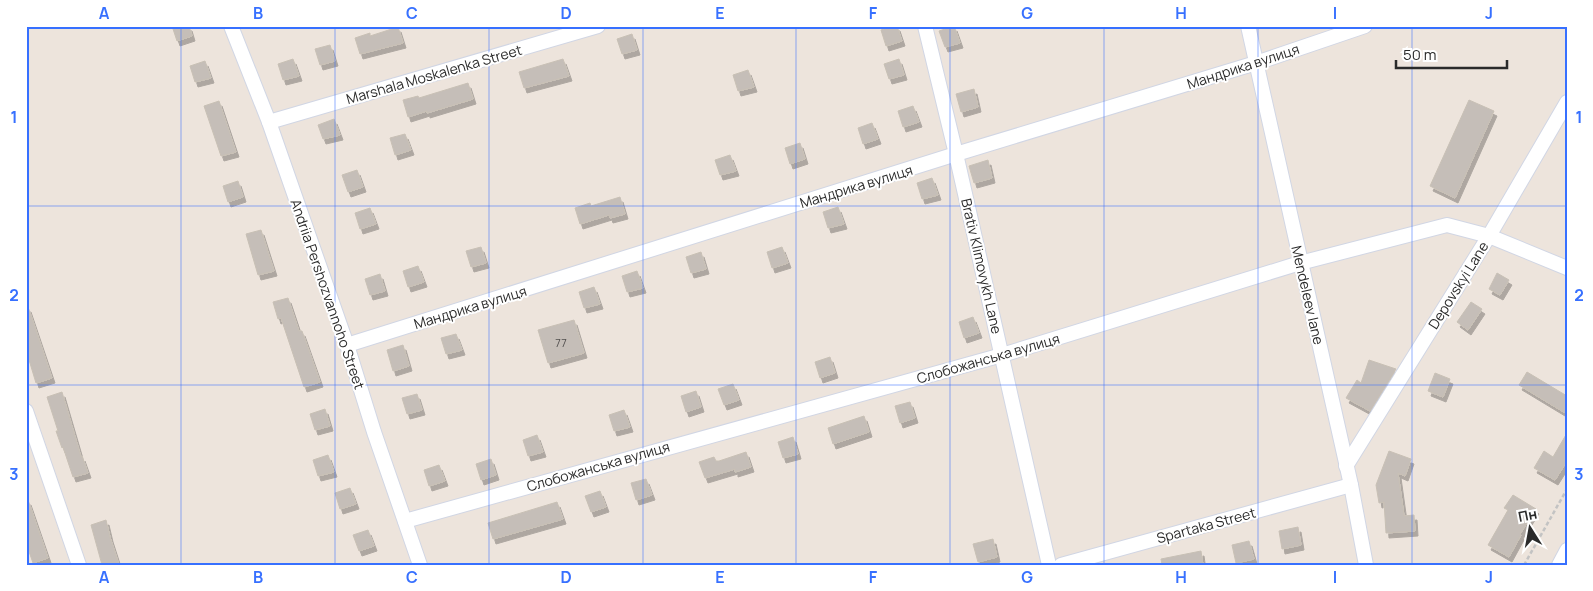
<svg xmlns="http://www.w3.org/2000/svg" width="1593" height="591" viewBox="0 0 1593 591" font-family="Manrope,sans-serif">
  <defs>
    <filter id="shadow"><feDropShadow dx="3" dy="5" stdDeviation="0" flood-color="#0004"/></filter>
  </defs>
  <rect width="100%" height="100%" fill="#ede4dc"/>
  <g fill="#c5beb8" stroke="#c8c0b5" filter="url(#shadow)">
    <polygon points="172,26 189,26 192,36 177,41"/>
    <polygon points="892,26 897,26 902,41 886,46 881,30"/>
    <polygon points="954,26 960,43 945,47 939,31"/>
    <polygon points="398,27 403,43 360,54 355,38 370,33 370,36"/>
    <polygon points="632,34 637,50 622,54 617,39"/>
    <polygon points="330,45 335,61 320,65 315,49"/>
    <polygon points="293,59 299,76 283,80 278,64"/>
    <polygon points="563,59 569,76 524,88 519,72"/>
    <polygon points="899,59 904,75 889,79 884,64"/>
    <polygon points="205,61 211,78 195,82 190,66"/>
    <polygon points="748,70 754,87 738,91 733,75"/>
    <polygon points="468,83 473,99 427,113 427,111 408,117 403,100 418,96 419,98"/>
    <polygon points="974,89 978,107 961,112 956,94"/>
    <polygon points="1469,100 1494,111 1455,198 1430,186"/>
    <polygon points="219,101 236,152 221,156 204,106"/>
    <polygon points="913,106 919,122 903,127 898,111"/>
    <polygon points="334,119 340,135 323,139 318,125"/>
    <polygon points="872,123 878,139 863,144 858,128"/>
    <polygon points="405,134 411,150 395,155 390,138"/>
    <polygon points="800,143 805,159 790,164 785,148"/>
    <polygon points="730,155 736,171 720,175 715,160"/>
    <polygon points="988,160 992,178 974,183 969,166"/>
    <polygon points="357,170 363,187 348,192 342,175"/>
    <polygon points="932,178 938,195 922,199 917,183"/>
    <polygon points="238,181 243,197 228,202 223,186"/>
    <polygon points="620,197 625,214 610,218 609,215 580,224 575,208 590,203 591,206"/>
    <polygon points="838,207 844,224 828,228 823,212"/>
    <polygon points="370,208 376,224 360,229 355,213"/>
    <polygon points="261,230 274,271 258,275 246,234"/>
    <polygon points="481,247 486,263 471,267 466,251"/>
    <polygon points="782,247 788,263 772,268 767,252"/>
    <polygon points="701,252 706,269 691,273 686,257"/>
    <polygon points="418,266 424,282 408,287 403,271"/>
    <polygon points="637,271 643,288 627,292 622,276"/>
    <polygon points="1497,273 1509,280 1500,295 1489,289"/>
    <polygon points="380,274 385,291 370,295 365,279"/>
    <polygon points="594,287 600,304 584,308 579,292"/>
    <polygon points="288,298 299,331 302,331 320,382 304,387 281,318 278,319 273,302"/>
    <polygon points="1471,302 1482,309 1468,330 1457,322"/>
    <polygon points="26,307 28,307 52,378 36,383 26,350"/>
    <polygon points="973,317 979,333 964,338 959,322"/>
    <polygon points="574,320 584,353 548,363 538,330"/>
    <polygon points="456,334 462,350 446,354 441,338"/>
    <polygon points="403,345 409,366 393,371 387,350"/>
    <polygon points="830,357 835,373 820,378 815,362"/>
    <polygon points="1369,360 1396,369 1370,411 1346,398 1357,380 1361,383"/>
    <polygon points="1527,372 1567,396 1567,414 1519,385"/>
    <polygon points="1435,373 1450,379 1443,397 1428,391"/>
    <polygon points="733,384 739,400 724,405 718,389"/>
    <polygon points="696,391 701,407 686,412 681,396"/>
    <polygon points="62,392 81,457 82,456 88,473 73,477 63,447 62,448 56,431 58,431 47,397"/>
    <polygon points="417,394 422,410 407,414 402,398"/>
    <polygon points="910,402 915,418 900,423 895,406"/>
    <polygon points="325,409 330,426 315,430 310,414"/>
    <polygon points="624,410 630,427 614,431 609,415"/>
    <polygon points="864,416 869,432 833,444 828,428"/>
    <polygon points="1567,433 1567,461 1555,480 1534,468 1544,451 1553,457"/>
    <polygon points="537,435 543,452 528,456 523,440"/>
    <polygon points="793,437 798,454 783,458 778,442"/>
    <polygon points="1389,451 1411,459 1405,476 1398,473 1404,516 1414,515 1415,531 1386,533 1384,502 1379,503 1376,485"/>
    <polygon points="746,452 751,467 735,472 735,469 705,478 699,462 714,457 716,461 719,461"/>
    <polygon points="328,455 334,472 318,476 313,460"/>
    <polygon points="491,459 496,475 481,480 476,464"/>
    <polygon points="439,465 445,481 429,486 424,470"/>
    <polygon points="646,479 652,495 636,500 631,483"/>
    <polygon points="350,488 356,504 340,509 335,493"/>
    <polygon points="600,491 606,507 591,512 585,496"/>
    <polygon points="1513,495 1536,509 1520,534 1521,535 1509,557 1488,545 1508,510 1504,508"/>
    <polygon points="26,500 28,500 48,558 33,563 26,543"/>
    <polygon points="557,502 563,519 493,539 488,523"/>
    <polygon points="106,520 110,537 119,565 102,565 99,554 91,525"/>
    <polygon points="1298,527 1301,545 1282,549 1279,531"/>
    <polygon points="368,530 374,546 359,551 353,535"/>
    <polygon points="993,539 997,557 978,562 973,544"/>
    <polygon points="1249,541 1254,559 1236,563 1232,545"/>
    <polygon points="1201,551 1203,565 1162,565 1161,559"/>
  </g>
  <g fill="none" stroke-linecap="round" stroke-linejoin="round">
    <defs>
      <g id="minor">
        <polyline points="231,26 269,122 347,345 374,432 420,565"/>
        <polyline points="925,26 956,154 1049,565"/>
        <polyline points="1248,26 1351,485 1366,565"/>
        <polyline points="269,122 598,26"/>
        <polyline points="347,345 956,154 1256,63 1365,26"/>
        <polyline points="26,411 79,565"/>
        <polyline points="1346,466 1489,236 1567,102"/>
        <polyline points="405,521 1002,355 1300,263 1447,225 1489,236 1567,268"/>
        <polyline points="1061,565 1351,485"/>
        <polyline points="1559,565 1567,550"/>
      </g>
    </defs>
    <use href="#minor" stroke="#d1d6e4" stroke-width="16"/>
    <polyline stroke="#c3c3c3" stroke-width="2.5" stroke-dasharray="4 2.5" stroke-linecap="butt" points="1524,565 1567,489"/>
    <use href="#minor" stroke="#fff" stroke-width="14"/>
  </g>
  <path fill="none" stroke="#3770ff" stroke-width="1" stroke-opacity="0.55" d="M181,26v539M335,26v539M489,26v539M643,26v539M796,26v539M950,26v539M1104,26v539M1258,26v539M1412,26v539M26,206h1541M26,385h1541"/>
  <g text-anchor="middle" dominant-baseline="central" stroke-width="4" stroke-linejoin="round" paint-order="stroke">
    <g font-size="11" fill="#514f4e">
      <text x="561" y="342">77</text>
    </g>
    <g font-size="14" fill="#2a2a2a" stroke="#fff">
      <text transform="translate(1243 66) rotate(-18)">Мандрика вулиця</text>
      <text transform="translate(434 74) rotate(-16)">Marshala Moskalenka Street</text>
      <text transform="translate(856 186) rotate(-17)">Мандрика вулиця</text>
      <text transform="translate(982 266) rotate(77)">Brativ Klimovykh Lane</text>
      <text transform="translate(1458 285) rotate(-58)">Depovskyi Lane</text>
      <text transform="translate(328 294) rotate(71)">Andriia Pershozvannoho Street</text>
      <text transform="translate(1308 295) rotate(77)">Mendeleev lane</text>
      <text transform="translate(470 307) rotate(-17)">Мандрика вулиця</text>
      <text transform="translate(988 358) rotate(-16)">Слобожанська вулиця</text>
      <text transform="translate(598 466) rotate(-16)">Слобожанська вулиця</text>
      <text transform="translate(1206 525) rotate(-15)">Spartaka Street</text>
    </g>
  </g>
  <rect width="1593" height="591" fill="none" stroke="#ffffff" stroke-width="55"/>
  <g transform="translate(1530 528) rotate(349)" stroke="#ffffff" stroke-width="4" paint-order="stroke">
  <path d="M0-4L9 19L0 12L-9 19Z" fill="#2a2a2a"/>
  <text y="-8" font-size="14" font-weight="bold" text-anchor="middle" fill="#2a2a2a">Пн</text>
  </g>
  <path d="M1396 60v8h111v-8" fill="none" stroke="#2a2a2a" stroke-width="2.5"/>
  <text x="1403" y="60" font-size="15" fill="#2a2a2a" stroke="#ffffff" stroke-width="4" paint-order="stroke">50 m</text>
  <rect x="28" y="28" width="1538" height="536" fill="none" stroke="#3770ff" stroke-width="2"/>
  <g font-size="16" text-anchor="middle" font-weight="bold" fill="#3770ff">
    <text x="104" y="19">A</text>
    <text x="258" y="19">B</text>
    <text x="412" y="19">C</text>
    <text x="566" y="19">D</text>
    <text x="720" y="19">E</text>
    <text x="873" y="19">F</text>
    <text x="1027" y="19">G</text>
    <text x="1181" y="19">H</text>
    <text x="1335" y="19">I</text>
    <text x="1489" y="19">J</text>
    <text x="14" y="123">1</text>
    <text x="1579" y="123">1</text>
    <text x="14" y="301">2</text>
    <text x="1579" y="301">2</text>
    <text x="14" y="480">3</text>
    <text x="1579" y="480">3</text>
    <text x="104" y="583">A</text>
    <text x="258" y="583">B</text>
    <text x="412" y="583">C</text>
    <text x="566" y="583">D</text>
    <text x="720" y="583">E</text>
    <text x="873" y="583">F</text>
    <text x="1027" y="583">G</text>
    <text x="1181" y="583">H</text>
    <text x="1335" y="583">I</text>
    <text x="1489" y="583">J</text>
  </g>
</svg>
